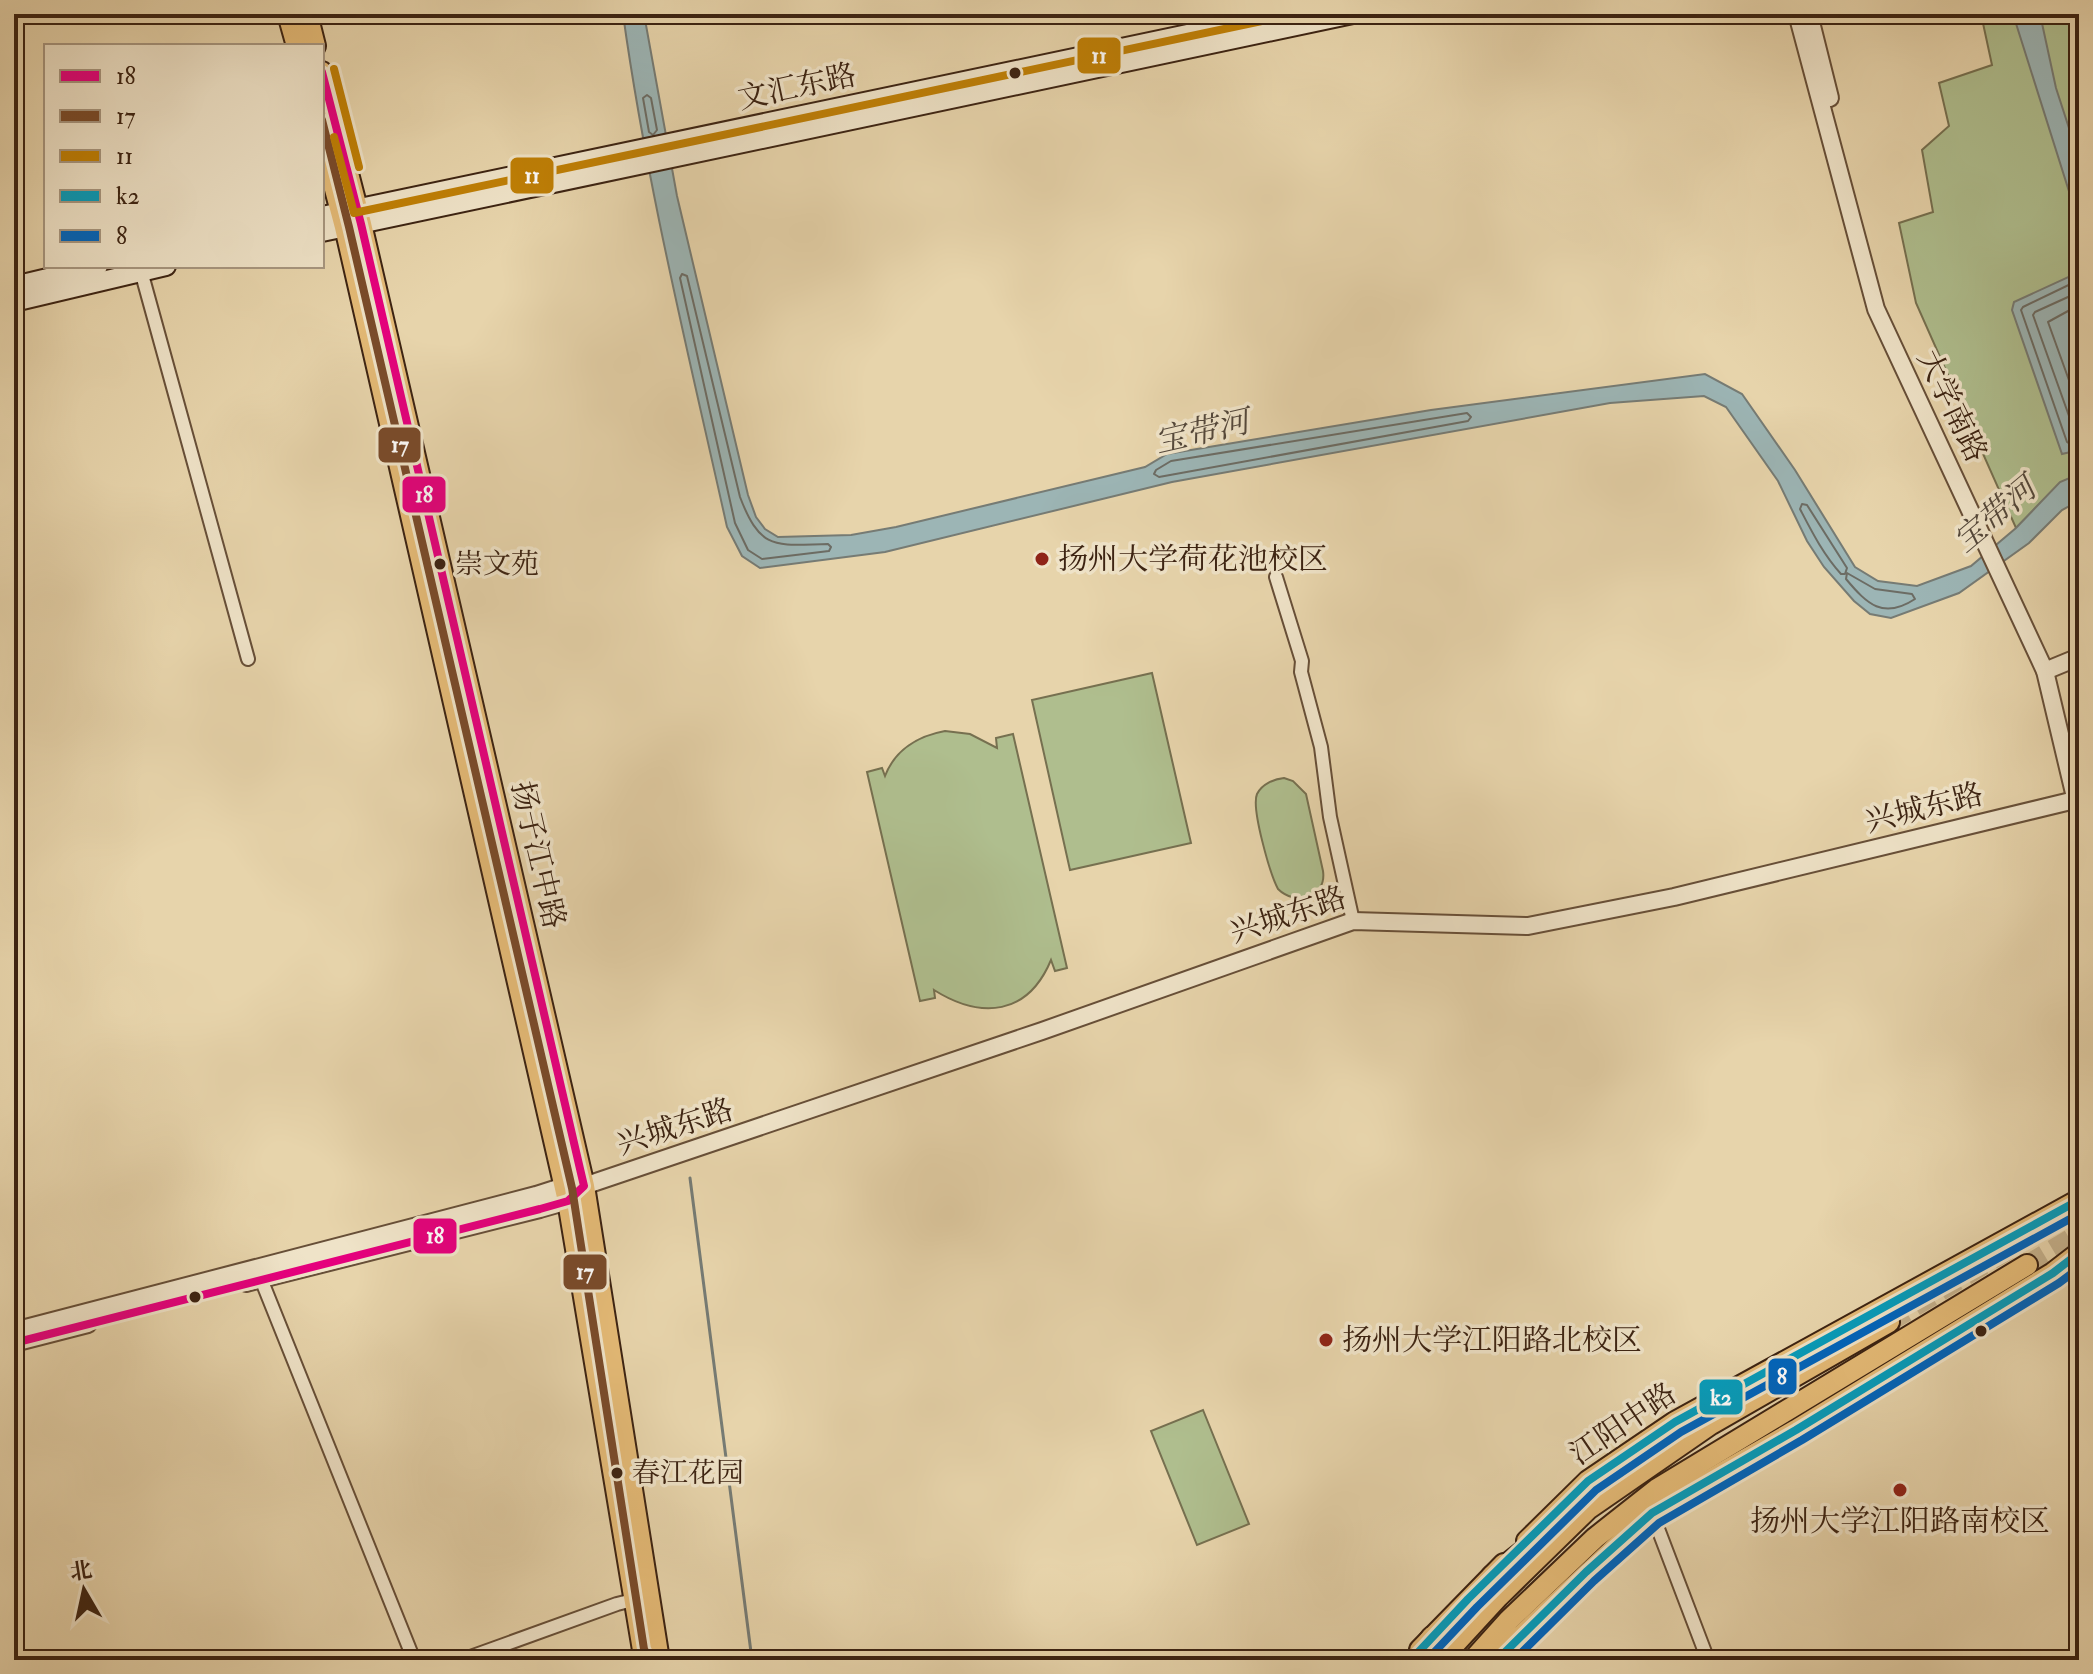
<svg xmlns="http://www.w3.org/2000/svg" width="2093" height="1674" viewBox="0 0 2093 1674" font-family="'IM FELL Double Pica','Noto Serif SC',serif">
  <rect width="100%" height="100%" fill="#e7d4ab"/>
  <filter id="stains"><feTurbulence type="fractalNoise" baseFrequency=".0025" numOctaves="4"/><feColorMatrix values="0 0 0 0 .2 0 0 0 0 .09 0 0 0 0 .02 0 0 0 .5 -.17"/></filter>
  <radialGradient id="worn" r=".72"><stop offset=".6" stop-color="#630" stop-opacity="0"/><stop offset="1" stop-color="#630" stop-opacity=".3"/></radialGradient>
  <g fill="#afbe8e" stroke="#767050" stroke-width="2">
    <polygon points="1981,14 2079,14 2079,474 2060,483 2016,528 1916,303 1899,223 1933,212 1922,150 1949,126 1939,83 1992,65"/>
    <polygon points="1152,673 1191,843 1070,870 1032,700"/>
    <path d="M945,731l25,3 27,14 -1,-10 17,-4 54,234 -12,3 -4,-11c-23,55 -69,60 -117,30l1,8 -15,3 -53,-229 15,-4 3,8c10,-26 33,-40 60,-45z"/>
    <path d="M1284,778l9,3 13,13 17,77c4,27 -28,35 -45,18 -8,-15 -27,-81 -21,-95 5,-10 17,-15 27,-16z"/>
    <polygon points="1203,1410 1249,1524 1197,1545 1151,1431"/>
  </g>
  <g fill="#9cb5b5" stroke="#767b74" stroke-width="2">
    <path d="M623,14h21l33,182 71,299 8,22 9,12 13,8 73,-2 45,-8 249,-60 22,-13 264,-44 274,-36 37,20 53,76 60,97 23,14 39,5 54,-20 45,-38 44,-46 19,-8v27l-17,9 -33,33 -70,50 -68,25 -21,-4 -16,-13 -30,-34 -17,-26 -29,-60 -52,-74 -22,-11 -94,7 -438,79 -287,70 -125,16 -18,-12 -15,-29c-38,-171 -80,-340 -104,-513z"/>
    <polygon points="2013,14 2040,14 2056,88 2079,159 2079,223"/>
    <polygon points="2079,269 2079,450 2062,454 2012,310 2014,302 2073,275"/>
  </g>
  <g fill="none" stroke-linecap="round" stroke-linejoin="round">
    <g stroke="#6c6c64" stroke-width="2">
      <polygon points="647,95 651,98 657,130 653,135 649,132 643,98"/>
      <path d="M682,274l5,2 53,221c21,55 36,48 88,47l3,3 -2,4 -67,8 -14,-9 -13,-27 -55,-245z"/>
      <polyline points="2079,280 2023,307 2021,310 2067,442 2070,444 2079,443"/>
      <polyline points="2079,292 2035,312 2033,315 2074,430 2079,433"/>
      <polyline points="2079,305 2048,322 2079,408"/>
      <polygon points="1467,413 1471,417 1468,421 1159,477 1154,474 1156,470 1171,461"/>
      <path d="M1802,504l5,1 40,63 -2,6h-4c-18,-20 -29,-42 -41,-65z"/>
      <path d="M1847,573l28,16 37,5 3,5c-32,21 -48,5 -69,-20z"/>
    </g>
    <polyline stroke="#767b74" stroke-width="3" points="690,1178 752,1660"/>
    <g stroke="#c5b18c" stroke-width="20" stroke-dasharray="20 10" stroke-linecap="butt">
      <polyline points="2027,1265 2079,1234"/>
      <polyline points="1889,1322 2026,1239"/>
    </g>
    <defs>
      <g id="minor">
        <polyline points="141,271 248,659"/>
        <polyline points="1276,577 1302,661 1301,672 1321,747 1330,817 1353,921"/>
        <polyline points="261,1279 414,1660"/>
        <polyline points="1652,1513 1708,1660"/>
        <polyline points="462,1660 617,1604 641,1598"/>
      </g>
      <g id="tertiary">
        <polyline points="1797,14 1876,309 2045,671 2079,814"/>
        <polyline points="1809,14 1830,98"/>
        <polyline points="2045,671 2079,657"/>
        <polyline points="246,1283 540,1209 568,1201 577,1193"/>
        <polyline points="14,1331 536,1195 564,1186 584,1186 1042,1031 1353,921 1528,926 1674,897 2079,799"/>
        <polyline points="14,1343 88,1324"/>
      </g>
      <g id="secondary">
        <polyline points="322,216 1283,14"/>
        <polyline points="322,232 1353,14"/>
        <polyline points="14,286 98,266"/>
        <polyline points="14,302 166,266"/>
      </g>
      <g id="primary">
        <polyline points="288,14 297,46"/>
        <polyline points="307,14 315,46"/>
        <polyline points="322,72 361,224 584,1186 659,1660"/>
        <polyline points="322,140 345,227 568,1201 644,1656"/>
        <polyline points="1527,1541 1588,1481 1675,1422 2079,1200"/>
        <polyline points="1508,1648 1652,1513 1796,1430 2053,1273 2079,1253"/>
        <polyline points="1420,1650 1504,1564"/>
      </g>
      <g id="trunk">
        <polyline points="1652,1513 1691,1479"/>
        <polyline points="1492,1576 1548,1532"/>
        <polyline points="1415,1660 1432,1637"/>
        <polyline points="1440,1660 1498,1597 1588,1509 1711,1424 1889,1322"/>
        <polyline points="1473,1660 1509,1620 1595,1538 1657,1489 2027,1265"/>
        <polyline points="1496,1660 1518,1637"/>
      </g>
    </defs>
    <use href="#minor" stroke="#674f38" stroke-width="16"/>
    <use href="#tertiary" stroke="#674f38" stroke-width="20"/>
    <use href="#secondary" stroke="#3c2312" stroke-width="22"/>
    <use href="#primary" stroke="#3c2312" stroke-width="24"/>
    <use href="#trunk" stroke="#3c2312" stroke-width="24"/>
    <use href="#minor" stroke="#efe3c8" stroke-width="12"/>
    <use href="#tertiary" stroke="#efe3c8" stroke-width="16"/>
    <use href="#secondary" stroke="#efe3c8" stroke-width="18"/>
    <use href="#primary" stroke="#e4ba76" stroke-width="20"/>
    <use href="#trunk" stroke="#e4ba76" stroke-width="20"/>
    <defs>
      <polyline id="bus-1" points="14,1343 540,1209 568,1201 584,1186 361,224 322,72"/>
      <polyline id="bus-2" points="322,120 349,227 572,1188 644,1649 649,1660"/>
      <g id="bus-3">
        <polyline points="334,69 359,167"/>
        <polyline points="334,137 354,213 1295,14"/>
      </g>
      <g id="bus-4">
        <polyline points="1411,1660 1468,1599 1588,1481 1675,1422 2079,1200"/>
        <polyline points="1497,1660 1586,1572 1652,1513 1796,1430 2053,1273 2079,1253"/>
      </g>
      <g id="bus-5">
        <polyline points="1427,1660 1477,1607 1596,1490 1681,1432 2079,1214"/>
        <polyline points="1514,1660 1594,1581 1659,1523 1802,1440 2059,1283 2079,1268"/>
      </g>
    </defs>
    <use href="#bus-1" stroke="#efe3c8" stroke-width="14"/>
    <use href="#bus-2" stroke="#efe3c8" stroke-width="14"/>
    <use href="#bus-3" stroke="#efe3c8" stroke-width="14"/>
    <use href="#bus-4" stroke="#efe3c8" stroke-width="14"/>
    <use href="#bus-5" stroke="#efe3c8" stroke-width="14"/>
    <use href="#bus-1" stroke="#e5007d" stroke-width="8"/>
    <use href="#bus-2" stroke="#7a4b2a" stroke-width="8"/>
    <use href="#bus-3" stroke="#bf7f05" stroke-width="8"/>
    <use href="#bus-4" stroke="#069cbb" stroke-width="8"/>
    <use href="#bus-5" stroke="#0065bd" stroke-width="8"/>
  </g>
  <g fill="#3c2312" stroke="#efe3c8" stroke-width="3">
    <circle cx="1015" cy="73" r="7"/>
    <circle cx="440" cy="564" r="7"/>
    <circle cx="195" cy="1297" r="7"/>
    <circle cx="1981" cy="1331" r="7"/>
    <circle cx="617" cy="1473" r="7"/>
  </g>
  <g fill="#8f2418" stroke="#efe3c8" stroke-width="3">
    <circle cx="1042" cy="559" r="8"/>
    <circle cx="1326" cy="1340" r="8"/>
    <circle cx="1900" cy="1490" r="8"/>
  </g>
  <g text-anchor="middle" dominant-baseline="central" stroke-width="7" stroke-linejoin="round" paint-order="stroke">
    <g font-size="28" fill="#3c2312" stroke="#efe3c8" text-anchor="start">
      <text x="455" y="564">崇文苑</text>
      <text x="632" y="1473">春江花园</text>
    </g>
    <g font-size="30" fill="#3c2312" stroke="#efe3c8">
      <text transform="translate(797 87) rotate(-12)">文汇东路</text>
      <text transform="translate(1952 406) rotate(64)">大学南路</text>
      <text transform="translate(1924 808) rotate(-14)">兴城东路</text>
      <text transform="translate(538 855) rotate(77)">扬子江中路</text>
      <text transform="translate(1288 915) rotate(-18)">兴城东路</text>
      <text transform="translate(675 1127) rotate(-18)">兴城东路</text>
      <text transform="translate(1623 1424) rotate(-34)">江阳中路</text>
    </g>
    <g font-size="30" fill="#3c2312" stroke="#efe3c8" text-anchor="start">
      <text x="1058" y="559">扬州大学荷花池校区</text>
      <text x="1342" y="1340">扬州大学江阳路北校区</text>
      <text x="1900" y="1521" text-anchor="middle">扬州大学江阳路南校区</text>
    </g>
    <g font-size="32" font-style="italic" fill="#54483b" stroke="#efe3c8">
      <text transform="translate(1202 432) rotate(-13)">宝带河</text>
      <text transform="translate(1995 515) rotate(-40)">宝带河</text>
    </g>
  </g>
  <g stroke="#efe3c8" stroke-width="3">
    <rect x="1076" y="36" width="46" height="39" rx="8" fill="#bf7f05"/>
    <rect x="509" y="156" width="46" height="39" rx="8" fill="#bf7f05"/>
    <rect x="377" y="426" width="45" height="38" rx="8" fill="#7a4b2a"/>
    <rect x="401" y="475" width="46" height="39" rx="8" fill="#e5007d"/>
    <rect x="412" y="1217" width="46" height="38" rx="8" fill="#e5007d"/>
    <rect x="562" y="1253" width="46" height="38" rx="8" fill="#7a4b2a"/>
    <rect x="1767" y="1357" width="31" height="39" rx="8" fill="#0065bd"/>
    <rect x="1698" y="1378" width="46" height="38" rx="8" fill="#069cbb"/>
  </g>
  <g font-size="22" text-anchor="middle" font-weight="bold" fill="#fff">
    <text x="1099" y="63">11</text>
    <text x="532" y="183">11</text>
    <text x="400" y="452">17</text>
    <text x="424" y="502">18</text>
    <text x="435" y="1243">18</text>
    <text x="585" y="1279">17</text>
    <text x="1782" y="1384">8</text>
    <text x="1721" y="1405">k2</text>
  </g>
  <rect width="2093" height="1674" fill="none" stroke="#e7d4ab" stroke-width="48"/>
  <rect x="16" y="16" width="2061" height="1642" fill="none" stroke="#3c2312" stroke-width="4"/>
  <rect x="24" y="24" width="2045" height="1626" fill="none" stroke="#3c2312" stroke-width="2"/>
  <rect x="44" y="44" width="280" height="224" fill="#efe3c8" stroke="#a7967f" stroke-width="2"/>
  <rect x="60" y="70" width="40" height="12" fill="#e5007d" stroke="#a7967f" stroke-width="2"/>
  <text x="116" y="84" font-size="24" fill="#3c2312">18</text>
  <rect x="60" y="110" width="40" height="12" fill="#7a4b2a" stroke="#a7967f" stroke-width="2"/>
  <text x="116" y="124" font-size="24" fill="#3c2312">17</text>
  <rect x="60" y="150" width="40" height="12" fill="#bf7f05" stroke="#a7967f" stroke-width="2"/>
  <text x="116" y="164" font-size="24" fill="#3c2312">11</text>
  <rect x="60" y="190" width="40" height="12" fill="#069cbb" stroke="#a7967f" stroke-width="2"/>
  <text x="116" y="204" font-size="24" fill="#3c2312">k2</text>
  <rect x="60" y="230" width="40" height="12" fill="#0065bd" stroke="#a7967f" stroke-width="2"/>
  <text x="116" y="244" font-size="24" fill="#3c2312">8</text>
  <g transform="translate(84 1590) rotate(351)" stroke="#efe3c8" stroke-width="6" paint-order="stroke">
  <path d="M0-6L14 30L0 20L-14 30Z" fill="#3c2312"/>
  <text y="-12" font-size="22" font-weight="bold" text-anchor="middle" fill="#3c2312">北</text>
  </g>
  <rect width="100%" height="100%" filter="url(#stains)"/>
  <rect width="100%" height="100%" fill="url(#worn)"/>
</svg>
